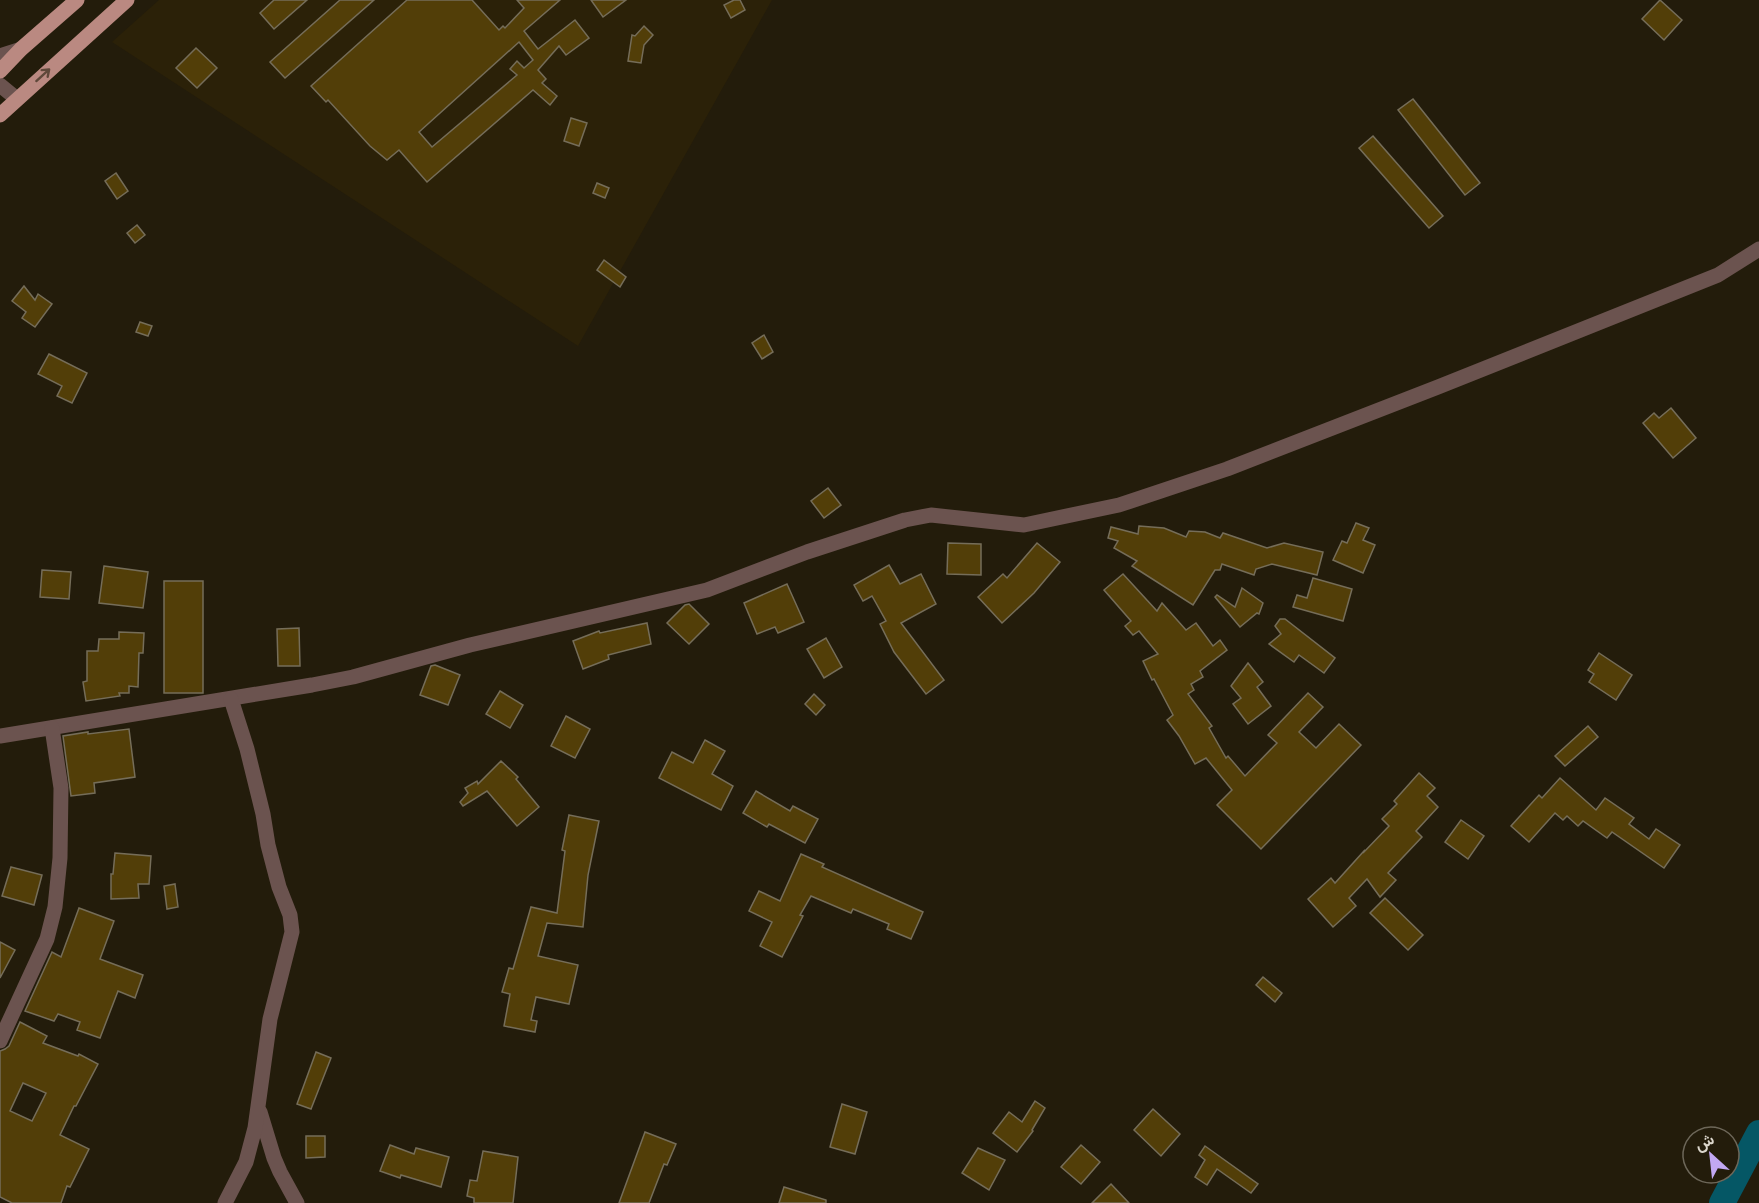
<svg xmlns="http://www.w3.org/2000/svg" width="1759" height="1203" viewBox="0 0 1759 1203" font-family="'Archivo Narrow',Vazirmatn,sans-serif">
  <rect width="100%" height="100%" fill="#231c0b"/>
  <polygon fill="#2b2108" points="159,0 772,0 578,346 112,42"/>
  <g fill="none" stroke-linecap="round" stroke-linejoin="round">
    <polyline stroke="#055765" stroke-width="26" points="1722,1203 1759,1133"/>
  </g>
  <g fill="#523e08" stroke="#756d59" stroke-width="1.5" fill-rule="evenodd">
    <polygon points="274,0 307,0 274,29 260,13"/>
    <polygon points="340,0 374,0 285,78 270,62"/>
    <path d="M407,0h65l27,30 4,-4 2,2 19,-20 -7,-8h43l-36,31 14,18 37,-29 14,18 -23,17 -7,-9 -21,24 8,9 -4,4 15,13 -7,9 -17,-15 -106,92 -28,-32 -12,10 -17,-14 -42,-46 -2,2 -15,-16zM519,42l14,18 -9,8 -7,-7 -7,8 7,6 -85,72 -13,-15z"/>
    <polygon points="591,0 626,0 603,17"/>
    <polygon points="734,0 740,0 745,10 731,18 724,5"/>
    <polygon points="1660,0 1682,20 1664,40 1642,19"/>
    <polygon points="644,26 653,35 644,45 641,63 628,61 632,35 635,36"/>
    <polygon points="196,48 217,68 197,88 176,68"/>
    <polygon points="1413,99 1480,183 1465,195 1398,110"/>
    <polygon points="571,118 587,123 579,146 564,141"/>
    <polygon points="1373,136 1443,216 1429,228 1359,148"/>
    <polygon points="116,173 128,191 117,199 105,181"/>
    <polygon points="597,183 609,188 605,198 593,193"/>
    <polygon points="137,225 145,235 135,243 127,233"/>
    <polygon points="604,260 626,277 620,287 597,270"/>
    <polygon points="24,286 35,300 38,294 52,304 35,327 22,318 26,312 12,301"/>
    <polygon points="140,322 152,326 148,336 136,332"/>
    <polygon points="764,335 773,352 762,359 752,343"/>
    <polygon points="49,354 87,373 72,403 57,396 62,386 38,374"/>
    <polygon points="1671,408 1696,438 1673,458 1643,423 1654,413 1659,418"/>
    <polygon points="828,488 841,505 824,518 811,501"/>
    <polygon points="1356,523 1369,528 1363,540 1375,545 1363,573 1333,560 1342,541 1347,543"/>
    <polygon points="1139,526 1164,528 1186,537 1189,531 1205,532 1220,538 1223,533 1267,548 1284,543 1323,552 1317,575 1272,564 1256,569 1254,575 1222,564 1220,570 1215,570 1193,605 1132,566 1137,561 1114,548 1118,541 1108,538 1111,527 1138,534"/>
    <polygon points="948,543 981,544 981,575 947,574"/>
    <polygon points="1037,543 1060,562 1034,593 1002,623 978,597 1003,574 1007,578"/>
    <polygon points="889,565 900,584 921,574 936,604 901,623 944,680 926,694 894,652 880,624 886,621 872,596 863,601 854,585"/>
    <polygon points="104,566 148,572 143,608 99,603"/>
    <polygon points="42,570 71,572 69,599 40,597"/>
    <polygon points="1123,574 1157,611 1162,603 1186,630 1196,623 1213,646 1220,640 1227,650 1200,671 1203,677 1191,684 1194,690 1188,694 1212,726 1209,728 1226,758 1228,756 1245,776 1277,743 1268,735 1308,693 1323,707 1299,732 1316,748 1339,724 1361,745 1261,849 1217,805 1232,790 1206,758 1195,764 1179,736 1167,720 1173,715 1154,679 1152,680 1143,661 1158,654 1139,631 1133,635 1125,626 1131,621 1104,590"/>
    <polygon points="1313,578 1352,589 1343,621 1293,607 1297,595 1307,598"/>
    <rect x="164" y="581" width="39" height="112"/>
    <polygon points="787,584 804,622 778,633 775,627 757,634 744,603"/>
    <polygon points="1242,588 1263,603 1259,614 1257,613 1240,627 1215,597 1217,595 1235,607"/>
    <polygon points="689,604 709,624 689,644 667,623 685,605"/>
    <polygon points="1280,619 1285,619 1335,658 1324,673 1299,655 1294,662 1269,644 1281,634 1275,626"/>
    <polygon points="647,623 651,644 608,655 609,659 583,669 573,641 599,631 600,633"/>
    <polygon points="299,628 300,666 278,666 277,629"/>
    <polygon points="119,632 144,633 143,653 139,653 138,687 129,686 129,693 119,693 120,696 86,701 83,682 87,681 87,651 98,651 99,639 119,639"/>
    <polygon points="826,638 842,667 824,678 807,649"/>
    <polygon points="1599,653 1632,675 1616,700 1589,682 1594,674 1588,670"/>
    <polygon points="1248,663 1263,682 1257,687 1271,706 1248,724 1233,704 1241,698 1231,686"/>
    <polygon points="435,665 460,675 448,705 420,695 431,666"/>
    <polygon points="500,691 523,705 510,728 486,714"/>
    <polygon points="814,694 825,705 816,715 805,704"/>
    <polygon points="566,716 590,729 575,758 551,746"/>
    <polygon points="1588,726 1598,737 1565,766 1555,756"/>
    <polygon points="129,729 135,777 94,783 95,793 71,796 63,736 88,732 88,734"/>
    <polygon points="705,740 725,751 712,774 733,786 721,810 659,778 672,752 693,763"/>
    <polygon points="501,761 518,777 516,779 539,807 517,826 487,791 463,806 460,802 468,793 465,788 477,781 478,784"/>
    <polygon points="1419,773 1435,788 1427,796 1438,807 1416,831 1422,837 1388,873 1396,880 1380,897 1367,879 1349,898 1356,906 1333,927 1308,899 1331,878 1335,883 1364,851 1364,852 1389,826 1382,819 1397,804 1394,801"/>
    <polygon points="1560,778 1596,810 1605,798 1634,818 1629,824 1649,839 1656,829 1680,845 1664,868 1612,832 1607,838 1583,821 1578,826 1567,816 1563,820 1555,813 1529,842 1511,826 1539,795 1542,798"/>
    <polygon points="756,791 790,811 793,806 818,819 805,843 769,824 767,827 743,813"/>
    <polygon points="569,815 599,821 588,875 583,927 547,923 538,956 578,965 569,1004 536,997 531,1020 537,1021 535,1032 504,1026 510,994 502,992 509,968 513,969 531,907 557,913 565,851 562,850"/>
    <polygon points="1461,820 1484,836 1468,859 1445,842"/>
    <polygon points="115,853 151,856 149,884 138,884 139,898 111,899 111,874 113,874"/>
    <polygon points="801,854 824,864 822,867 923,912 911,939 887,929 889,924 853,909 851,913 811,896 800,915 803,916 782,957 760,946 772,922 749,911 759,891 780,901"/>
    <polygon points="11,867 42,875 34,905 2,896"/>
    <polygon points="175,884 178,907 167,909 164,886"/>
    <polygon points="1385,898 1423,935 1408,950 1370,913"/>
    <polygon points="79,908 114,921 100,959 143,975 135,998 118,991 100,1038 77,1030 80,1022 58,1014 54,1021 25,1011 52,952 61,957"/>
    <polygon points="0,942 15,950 0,978"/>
    <polygon points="1263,977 1282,993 1275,1002 1256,985"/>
    <path d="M20,1022l27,14 -4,7 35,13 1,-2 19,10 -22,42h-2l-14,29 29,14 -19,38 -3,-1 -6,17h-49l-12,-6v-146l5,-2 4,-3zM23,1083l23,10 -14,28 -22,-10z"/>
    <polygon points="316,1052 331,1058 311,1109 297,1104"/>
    <polygon points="1035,1101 1045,1108 1032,1130 1033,1131 1017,1152 993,1133 1009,1112 1022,1122"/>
    <polygon points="842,1104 867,1112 855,1154 830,1147"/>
    <polygon points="1153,1109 1180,1134 1161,1156 1134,1130"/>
    <polygon points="645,1132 676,1144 667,1165 664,1164 649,1203 619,1203"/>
    <polygon points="306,1136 325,1136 325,1157 306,1158"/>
    <polygon points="390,1145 414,1154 416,1148 449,1157 441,1187 401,1175 400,1178 380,1171"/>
    <polygon points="1081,1145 1100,1162 1081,1184 1061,1167"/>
    <polygon points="1205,1146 1258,1184 1251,1193 1217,1169 1207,1185 1195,1177 1205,1160 1199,1155"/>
    <polygon points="978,1148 1005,1160 989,1190 962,1173"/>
    <polygon points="483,1151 518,1157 513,1203 474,1203 474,1198 467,1196 470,1180 477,1181"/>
    <polygon points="1111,1184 1129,1203 1092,1203"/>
    <polygon points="784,1187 826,1200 826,1203 779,1203"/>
  </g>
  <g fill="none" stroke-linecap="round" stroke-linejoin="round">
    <g stroke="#6b534f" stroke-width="15">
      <polyline points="0,56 21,49"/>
      <polyline points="0,85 17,99"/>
      <polyline points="0,736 312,685 353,677 470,645 707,590 807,552 905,520 931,515 1024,525 1119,505 1227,469 1438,387 1718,275 1759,249"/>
      <polyline points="0,1041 47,939 55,907 60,858 61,788 52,728"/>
      <polyline points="260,1112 274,1158 280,1172 297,1203"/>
      <polyline points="225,1203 246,1162 255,1128 270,1019 292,932 290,915 279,887 268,845 263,814 247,749 231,699"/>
    </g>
    <g stroke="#ba8981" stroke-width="15">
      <polyline points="0,71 21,49 77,0"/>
      <polyline points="0,115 127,0"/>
    </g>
  </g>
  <defs><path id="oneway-shaft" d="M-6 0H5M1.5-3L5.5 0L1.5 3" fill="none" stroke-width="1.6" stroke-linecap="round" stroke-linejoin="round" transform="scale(1.5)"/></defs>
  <use stroke="#5f483a" href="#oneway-shaft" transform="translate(43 75) rotate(-42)"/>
  <g transform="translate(1711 1155) rotate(333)"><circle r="28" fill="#231c0b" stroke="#6d6759" stroke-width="1.5"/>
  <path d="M0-4.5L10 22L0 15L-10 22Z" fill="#c2a8f3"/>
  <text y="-9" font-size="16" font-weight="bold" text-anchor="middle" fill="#dcd7cd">ش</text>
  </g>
</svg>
